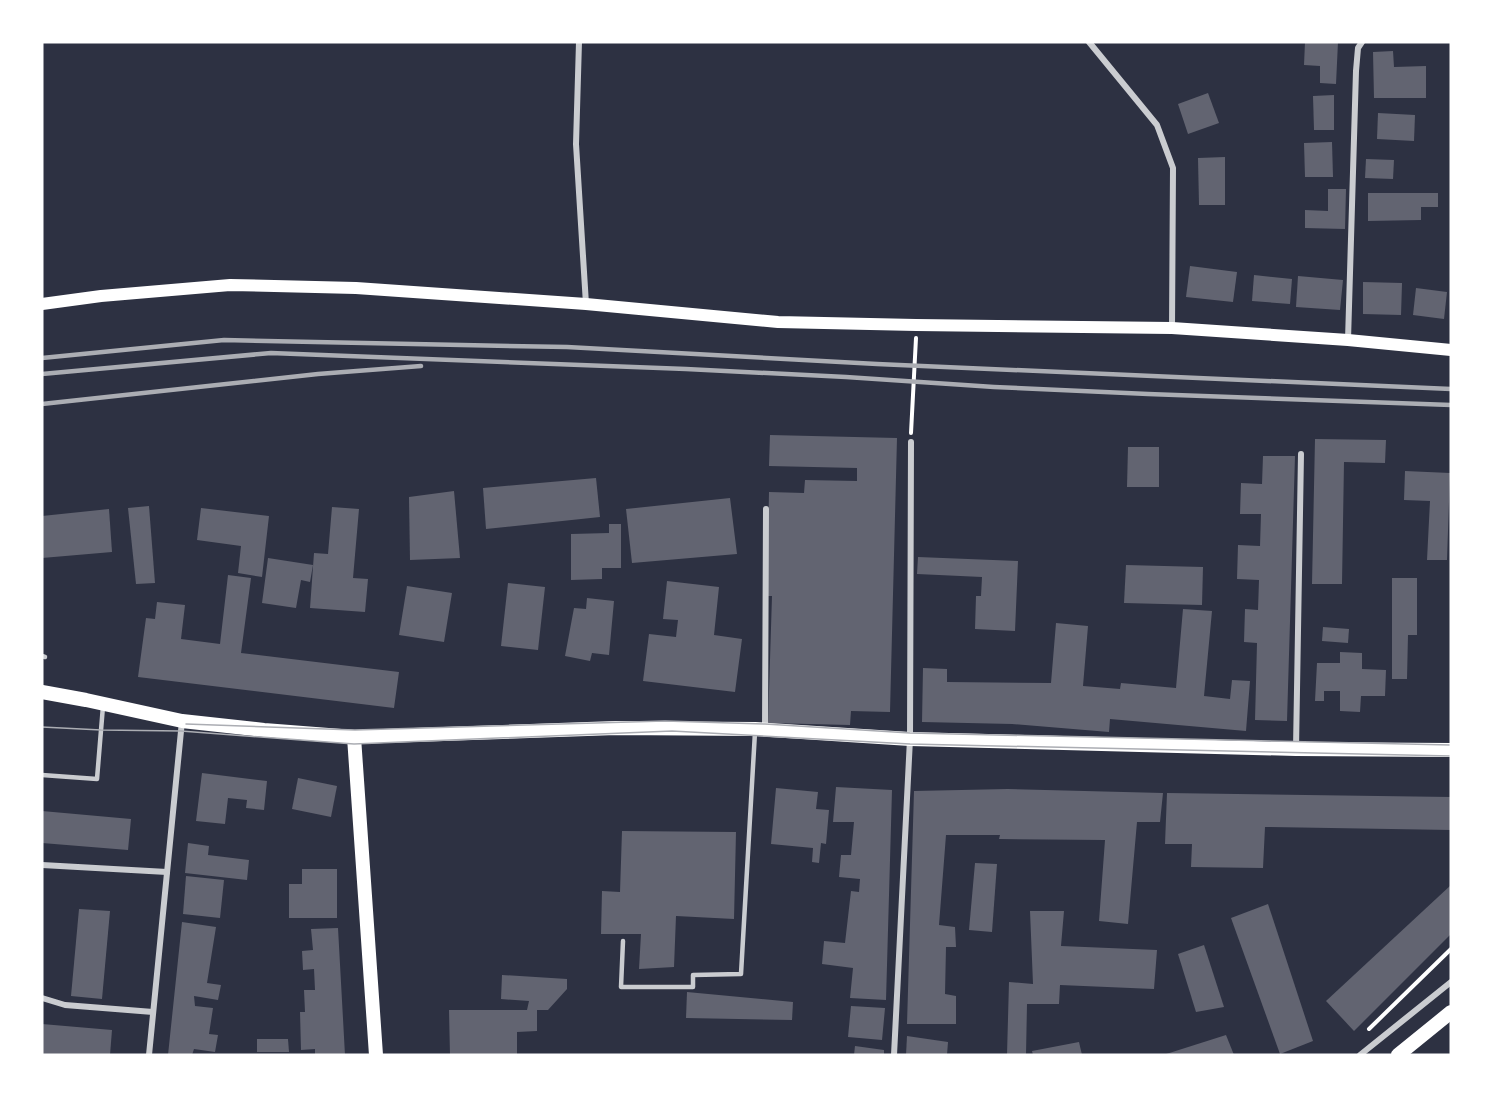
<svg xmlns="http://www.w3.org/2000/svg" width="1493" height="1097" viewBox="0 0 1493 1097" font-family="'Work Sans',sans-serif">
  <rect width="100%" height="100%" fill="#2d3142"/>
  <g fill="#626471">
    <polygon points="1305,42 1338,42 1336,84 1320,83 1320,66 1304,65"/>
    <polygon points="1393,51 1394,67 1426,66 1426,98 1374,98 1373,52"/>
    <polygon points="1208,93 1219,123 1188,134 1178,104"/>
    <polygon points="1334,95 1334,130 1314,130 1313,96"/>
    <polygon points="1378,113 1415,115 1414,141 1377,139"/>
    <polygon points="1332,142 1333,177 1305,177 1304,143"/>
    <polygon points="1225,157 1225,205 1199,205 1198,158"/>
    <polygon points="1366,159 1394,160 1393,179 1365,178"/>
    <polygon points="1328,189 1346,189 1345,229 1305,228 1305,210 1328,211"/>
    <polygon points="1368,193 1438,193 1438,207 1421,207 1421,220 1368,221"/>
    <polygon points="1190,266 1237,272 1233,302 1186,297"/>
    <polygon points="1254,275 1292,279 1290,304 1252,301"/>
    <polygon points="1298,276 1343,280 1340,310 1296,307"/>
    <polygon points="1363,282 1402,283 1401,315 1363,314"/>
    <polygon points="1416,288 1447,292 1444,319 1413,315"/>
    <polygon points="770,435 897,438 890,712 851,711 850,725 768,723 772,596 767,596 769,492 804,493 805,480 857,481 857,468 769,466"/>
    <polygon points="1315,439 1386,440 1385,463 1344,462 1342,584 1312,584"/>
    <polygon points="1128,447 1159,447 1159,487 1127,487"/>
    <polygon points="1263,456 1295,456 1287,721 1255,720 1257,643 1244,642 1245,609 1258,610 1259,580 1237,579 1238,545 1260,546 1261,514 1240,514 1241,483 1262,484"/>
    <polygon points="1405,471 1450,473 1447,560 1427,560 1430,501 1404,500"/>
    <polygon points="596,478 600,517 486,529 483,488"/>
    <polygon points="454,491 460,558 410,560 409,497"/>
    <polygon points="730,498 737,554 632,563 626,509"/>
    <polygon points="149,506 155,583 136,584 128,508"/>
    <polygon points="332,507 359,509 353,578 368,579 365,612 310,608 314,553 328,554"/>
    <polygon points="201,508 269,516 262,577 238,573 241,546 197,540"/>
    <polygon points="109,509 112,552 42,558 42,516"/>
    <polygon points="609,524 621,524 621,568 602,568 602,579 571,580 571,534 609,533"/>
    <polygon points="918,557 1018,561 1015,631 975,629 976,596 981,596 982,577 917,574"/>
    <polygon points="268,558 313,565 310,582 301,580 296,608 262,603"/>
    <polygon points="1126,565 1203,567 1202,605 1124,603"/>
    <polygon points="228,575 251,578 241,653 399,672 394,708 138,677 146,618 155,619 157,602 185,605 181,639 220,644"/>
    <polygon points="1392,578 1417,578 1417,635 1408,635 1407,679 1392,679"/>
    <polygon points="667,581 719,587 714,635 742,639 735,692 643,681 649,634 676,637 678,620 663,619"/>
    <polygon points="508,583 545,587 538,650 501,646"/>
    <polygon points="407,586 452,593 444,642 399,635"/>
    <polygon points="587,598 614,601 609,655 592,653 590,661 565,656 574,608 586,609"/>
    <polygon points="1183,609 1212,611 1204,696 1230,699 1232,680 1250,681 1246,731 1110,719 1109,732 1012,724 922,722 923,668 947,669 947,682 1051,683 1056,623 1088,626 1083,686 1120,689 1121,683 1176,688"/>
    <polygon points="1323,627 1349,629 1348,643 1322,641"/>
    <polygon points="1340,652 1362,653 1362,669 1386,670 1385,696 1361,696 1360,712 1340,711 1340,691 1324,691 1324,701 1315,701 1317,663 1340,663"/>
    <polygon points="202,773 267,781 264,810 246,808 247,800 228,798 225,824 196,821"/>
    <polygon points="298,778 337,786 331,817 292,809"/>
    <polygon points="836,787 892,790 886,1000 850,998 853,968 822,964 824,941 845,943 851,891 859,892 860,879 839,877 841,855 851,855 854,822 833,822"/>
    <polygon points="776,788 818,792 816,809 829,810 826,844 821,843 819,863 812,862 813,848 771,844"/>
    <polygon points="1008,789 1163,793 1160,822 1137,822 1128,924 1099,921 1105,840 999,839 1000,835 946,835 939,925 955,927 956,947 946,947 945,994 956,996 956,1024 907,1024 914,791"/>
    <polygon points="1167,793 1451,797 1451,830 1265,827 1263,868 1191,867 1192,844 1165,844"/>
    <polygon points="42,811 131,819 128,850 42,843"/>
    <polygon points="622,831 736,832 734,919 676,916 674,967 639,969 641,934 601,934 602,891 620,892"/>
    <polygon points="188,843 209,846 208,855 249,860 247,880 185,873"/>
    <polygon points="975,863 997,864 992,932 969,930"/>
    <polygon points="302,869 337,869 337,918 289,918 289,884 302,884"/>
    <polygon points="186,876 224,880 220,918 183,914"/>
    <polygon points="1451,885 1451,934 1354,1031 1326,1001"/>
    <polygon points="1268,904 1313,1041 1280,1054 1231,918"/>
    <polygon points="79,909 110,911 102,999 71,996"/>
    <polygon points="1030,911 1064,911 1061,946 1157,950 1154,989 1060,985 1059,1004 1027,1004 1026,1055 1007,1055 1009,982 1033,984"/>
    <polygon points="182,922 216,927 207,983 221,985 218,1000 194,996 195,1006 213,1008 209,1034 218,1035 215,1052 194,1049 192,1055 168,1055"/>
    <polygon points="338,928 345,1055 315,1055 315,1049 301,1050 300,1012 305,1012 304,990 315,990 314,969 303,970 302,951 313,950 311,929"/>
    <polygon points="1204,945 1224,1007 1196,1012 1178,954"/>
    <polygon points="502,975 567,979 567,989 548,1010 537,1010 537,1031 517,1032 517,1055 450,1055 449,1010 527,1010 529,1001 501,999"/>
    <polygon points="687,992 793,1002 792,1020 686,1018"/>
    <polygon points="851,1006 885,1008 882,1040 848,1037"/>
    <polygon points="42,1024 112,1030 110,1055 42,1055"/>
    <polygon points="1226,1035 1234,1055 1163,1055"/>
    <polygon points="907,1036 948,1042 947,1055 906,1055"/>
    <polygon points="257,1039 288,1039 289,1052 257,1052"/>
    <polygon points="1079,1042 1082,1055 1033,1055 1032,1051"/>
    <polygon points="855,1046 884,1050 884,1055 854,1055"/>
  </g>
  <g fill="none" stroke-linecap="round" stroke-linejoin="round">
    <g stroke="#fff" stroke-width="4">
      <polyline points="911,433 916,338"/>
      <polyline points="1369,1029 1451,949"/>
    </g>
    <g stroke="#caccd0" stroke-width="4.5">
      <polyline points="42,656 45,657"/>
      <polyline points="42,775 97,779 103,706"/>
      <polyline points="623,941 621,987 693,987 693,975 741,974 755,732"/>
    </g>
    <g stroke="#caccd0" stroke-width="6">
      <polyline points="579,42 576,144 586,304"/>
      <polyline points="1089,42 1157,125 1173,168 1172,328"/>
      <polyline points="1348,340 1356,71 1358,48 1362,42"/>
      <polyline points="765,729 766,509"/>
      <polyline points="1296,749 1301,454"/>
      <polyline points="42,865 167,872"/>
      <polyline points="42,998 65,1005 153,1012"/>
      <polyline points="149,1055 182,721"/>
      <polyline points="894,1055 910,739 911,442"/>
      <polyline points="1360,1055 1451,982"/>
    </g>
    <polyline stroke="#fff" stroke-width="12" points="42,304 101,296 230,285 356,288 586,304 778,322 916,325 1172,328 1348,340 1451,350"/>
    <g stroke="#fff" stroke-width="14">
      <polyline points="42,692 86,700 182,721 264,730 354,737 616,728 755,729 910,739 1296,749 1451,750"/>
      <polyline points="354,737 376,1055"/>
      <polyline points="1398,1055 1451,1012"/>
    </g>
    <g stroke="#abadb3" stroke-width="1.5">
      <polyline points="186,724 355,730 665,721 765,724 910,733 1451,745"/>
      <polyline points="42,727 101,730 181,731 354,744 672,731 910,744 1451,756"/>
    </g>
    <g stroke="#abadb3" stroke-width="4.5">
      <polyline points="42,358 224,340 462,345 567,347 877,364 1451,389"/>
      <polyline points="42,374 271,353 686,369 846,377 994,387 1148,394 1451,405"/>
      <polyline points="42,404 318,374 421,366"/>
    </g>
  </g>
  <rect width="1493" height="1097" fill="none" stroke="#ffffff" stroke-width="87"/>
</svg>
